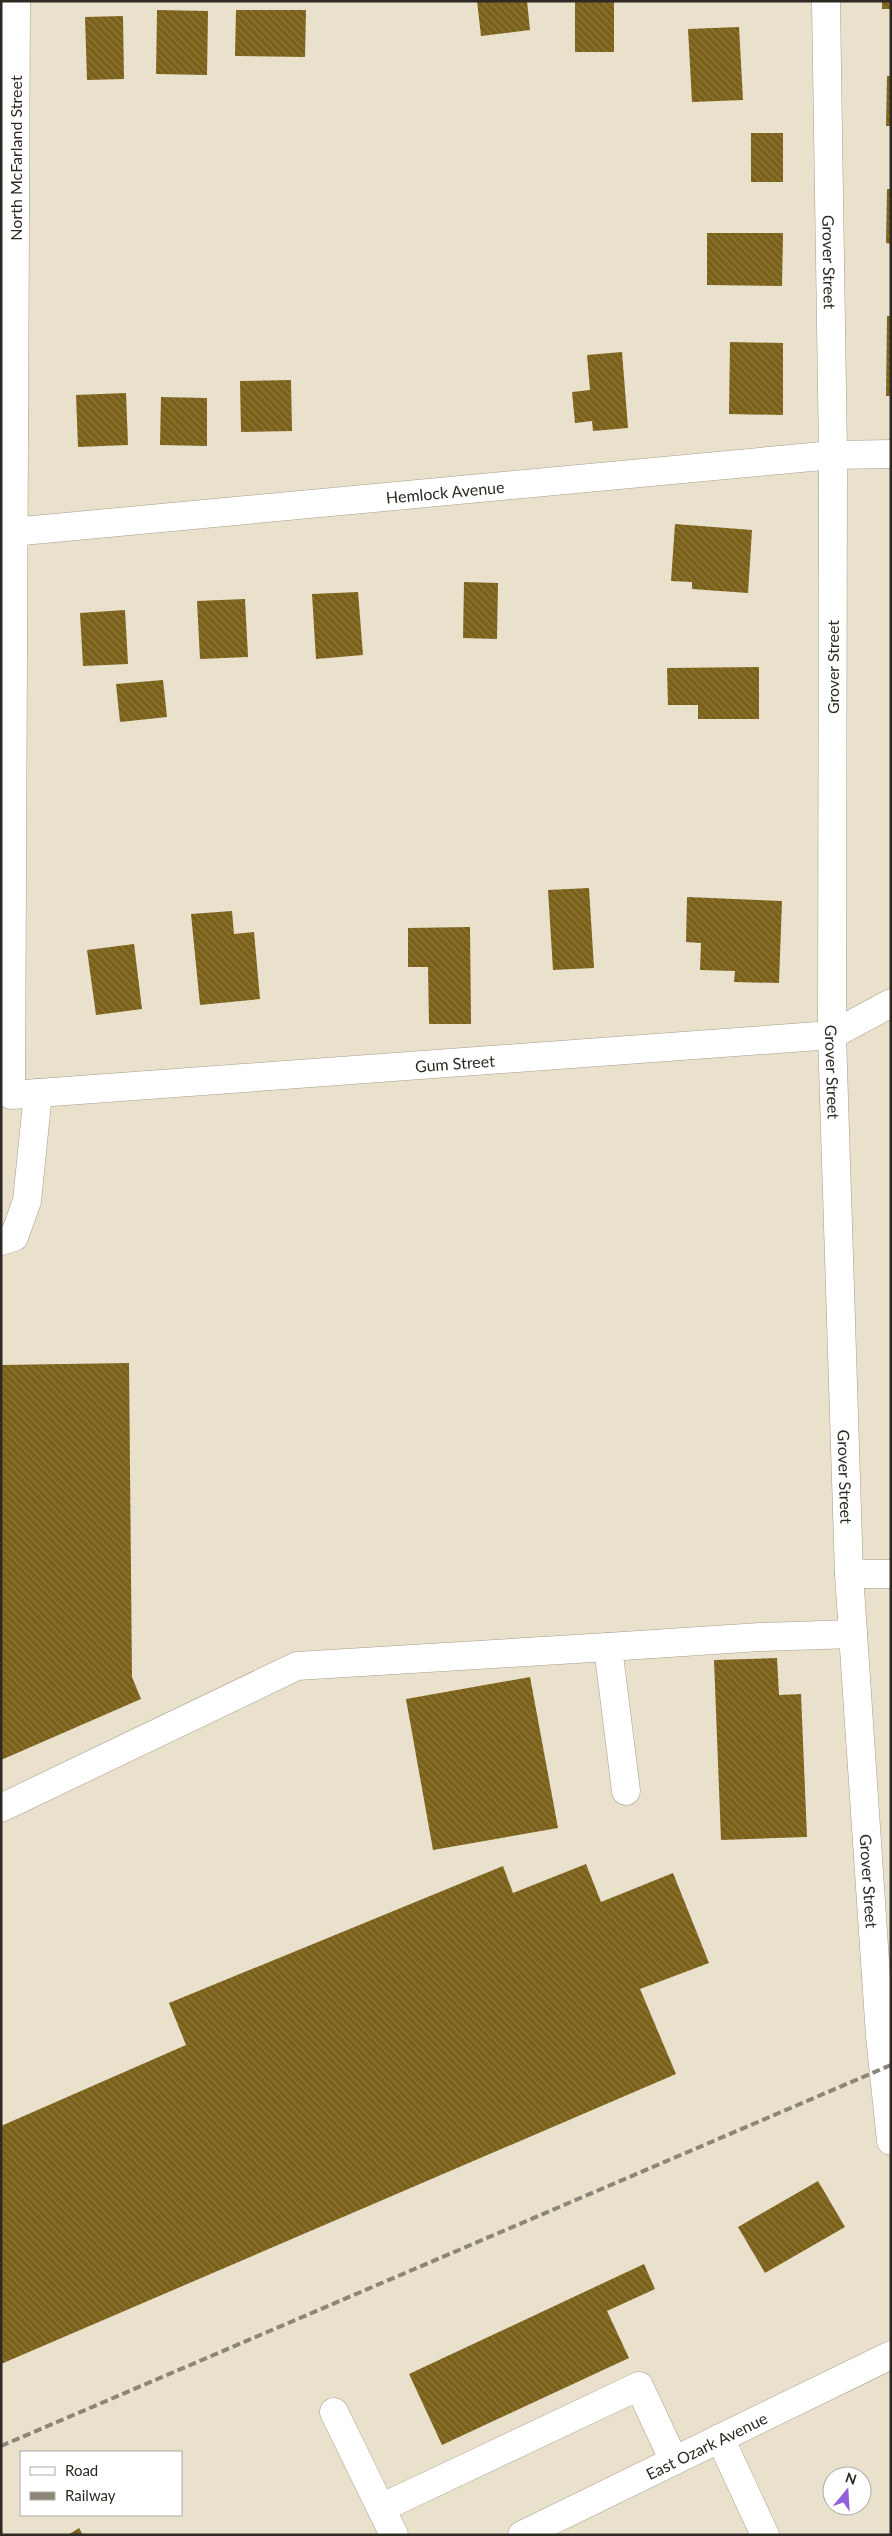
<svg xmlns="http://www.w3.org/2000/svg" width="892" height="2536" viewBox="0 0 892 2536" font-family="Lato,sans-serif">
  <defs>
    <pattern id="building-back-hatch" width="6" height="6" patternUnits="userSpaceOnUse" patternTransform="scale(1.25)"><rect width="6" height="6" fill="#7b6018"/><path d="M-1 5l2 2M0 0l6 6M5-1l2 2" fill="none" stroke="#8c7841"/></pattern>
  </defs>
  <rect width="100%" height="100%" fill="#eae1cd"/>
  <g fill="url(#building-back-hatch)">
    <polygon points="477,1 527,1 530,30 481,36"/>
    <rect x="575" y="1" width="39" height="51"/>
    <rect x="882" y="1" width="9" height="8"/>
    <polygon points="157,10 208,11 207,75 156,74"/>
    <polygon points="236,10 306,10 305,57 235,56"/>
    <polygon points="123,16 124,79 87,80 85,17"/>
    <polygon points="739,27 743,100 692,102 688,29"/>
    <polygon points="887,76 891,76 891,126 886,126"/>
    <rect x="751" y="133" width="32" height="49"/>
    <polygon points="887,189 891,189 891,244 886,243"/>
    <polygon points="707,233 783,233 782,286 707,285"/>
    <polygon points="887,316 891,316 891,396 886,396"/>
    <polygon points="730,342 783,343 783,415 729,414"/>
    <polygon points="622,352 628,428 593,431 592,421 575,423 572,392 590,390 587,355"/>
    <polygon points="291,380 292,431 241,432 240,381"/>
    <polygon points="126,393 128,445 78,447 76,395"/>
    <polygon points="161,397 207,398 207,446 160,445"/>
    <polygon points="675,524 752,530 748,593 692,589 692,582 671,581"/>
    <polygon points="464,582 498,583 497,639 463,638"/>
    <polygon points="358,592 363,655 316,659 312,594"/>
    <polygon points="245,599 248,657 200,659 197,601"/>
    <polygon points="125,610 128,664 83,666 80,613"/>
    <polygon points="759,667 759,719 698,719 698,705 668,705 667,668"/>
    <polygon points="163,680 167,717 120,722 116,684"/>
    <polygon points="589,888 594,968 553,970 548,890"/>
    <polygon points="687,897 782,901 779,983 734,982 735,971 700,970 701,943 686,942"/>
    <polygon points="232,911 234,934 254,932 260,999 200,1005 191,914"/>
    <polygon points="470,927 471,1024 429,1024 428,967 408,967 408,928"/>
    <polygon points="134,944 142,1009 96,1015 87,950"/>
    <polygon points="129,1363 132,1677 141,1699 1,1760 1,1365"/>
    <polygon points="777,1658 779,1695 801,1694 807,1837 721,1840 714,1660"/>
    <polygon points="530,1677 558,1828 433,1850 406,1699"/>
    <polygon points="586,1864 601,1902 673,1873 709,1963 640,1989 676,2074 1,2364 1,2126 186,2045 169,2003 503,1866 513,1893"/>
    <polygon points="818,2181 845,2227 765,2273 738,2227"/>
    <polygon points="644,2264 655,2289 607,2311 629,2358 442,2445 409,2374"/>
    <polygon points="79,2528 83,2535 68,2535"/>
  </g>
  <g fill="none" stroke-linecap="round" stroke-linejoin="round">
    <defs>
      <g id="minor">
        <path id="s1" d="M16,1l-5,1094 821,-60 59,-32"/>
        <path id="s2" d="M826,1l7,454 -1,580 17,539 31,462 11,105"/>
        <path id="s3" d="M1,533l832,-78 58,-1"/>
        <polyline points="1,1241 14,1237 27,1201 38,1093"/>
        <polyline points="849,1574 891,1574"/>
        <polyline points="626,1791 608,1647 760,1637 853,1634"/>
        <polyline points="1,1808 297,1666 608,1647"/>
        <polyline points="334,2412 394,2535"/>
        <polyline points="720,2438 765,2535"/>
        <polyline points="381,2508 639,2386 674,2461"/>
      </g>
      <g id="major">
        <path id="s4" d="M522,2535l369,-180"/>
      </g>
    </defs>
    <use href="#minor" stroke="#a59d8a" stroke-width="29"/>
    <use href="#major" stroke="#a59d8a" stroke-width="29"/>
    <use href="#minor" stroke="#fff" stroke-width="28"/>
    <use href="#major" stroke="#fff" stroke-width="28"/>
    <polyline stroke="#8c8578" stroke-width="4" stroke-dasharray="8 4" stroke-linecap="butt" points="1,2446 891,2065"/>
  </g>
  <g text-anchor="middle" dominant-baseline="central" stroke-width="5" stroke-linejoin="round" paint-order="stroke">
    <g font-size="16" fill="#2e2a23" stroke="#fff">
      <text transform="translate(15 158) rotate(-90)">North McFarland Street</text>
      <text stroke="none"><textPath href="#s2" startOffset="261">Grover Street</textPath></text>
      <text stroke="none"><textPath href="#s3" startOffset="446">Hemlock Avenue</textPath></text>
      <text transform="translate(832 667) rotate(-90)">Grover Street</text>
      <text stroke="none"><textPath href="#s1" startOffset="1539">Gum Street</textPath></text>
      <text stroke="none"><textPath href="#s2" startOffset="1071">Grover Street</textPath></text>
      <text stroke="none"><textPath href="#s2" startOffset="1476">Grover Street</textPath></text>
      <text stroke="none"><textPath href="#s2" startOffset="1881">Grover Street</textPath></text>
      <text stroke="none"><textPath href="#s4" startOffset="205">East Ozark Avenue</textPath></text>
    </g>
  </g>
  <rect width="892" height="2536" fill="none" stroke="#2e2a23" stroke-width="5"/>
  <rect x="20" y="2451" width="162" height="65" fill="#ffffff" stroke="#abaaa7"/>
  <rect x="30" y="2467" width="25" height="8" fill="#ffffff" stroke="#abaaa7"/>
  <text x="65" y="2476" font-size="15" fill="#2e2a23">Road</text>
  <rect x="30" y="2492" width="25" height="8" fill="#8c8578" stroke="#abaaa7"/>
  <text x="65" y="2501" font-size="15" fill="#2e2a23">Railway</text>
  <g transform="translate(847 2491) rotate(18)"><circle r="24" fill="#ffffff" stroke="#abaaa7"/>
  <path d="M0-4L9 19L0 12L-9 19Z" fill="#9260da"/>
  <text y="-8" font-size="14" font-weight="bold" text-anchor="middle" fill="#2e2a23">N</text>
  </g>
</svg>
